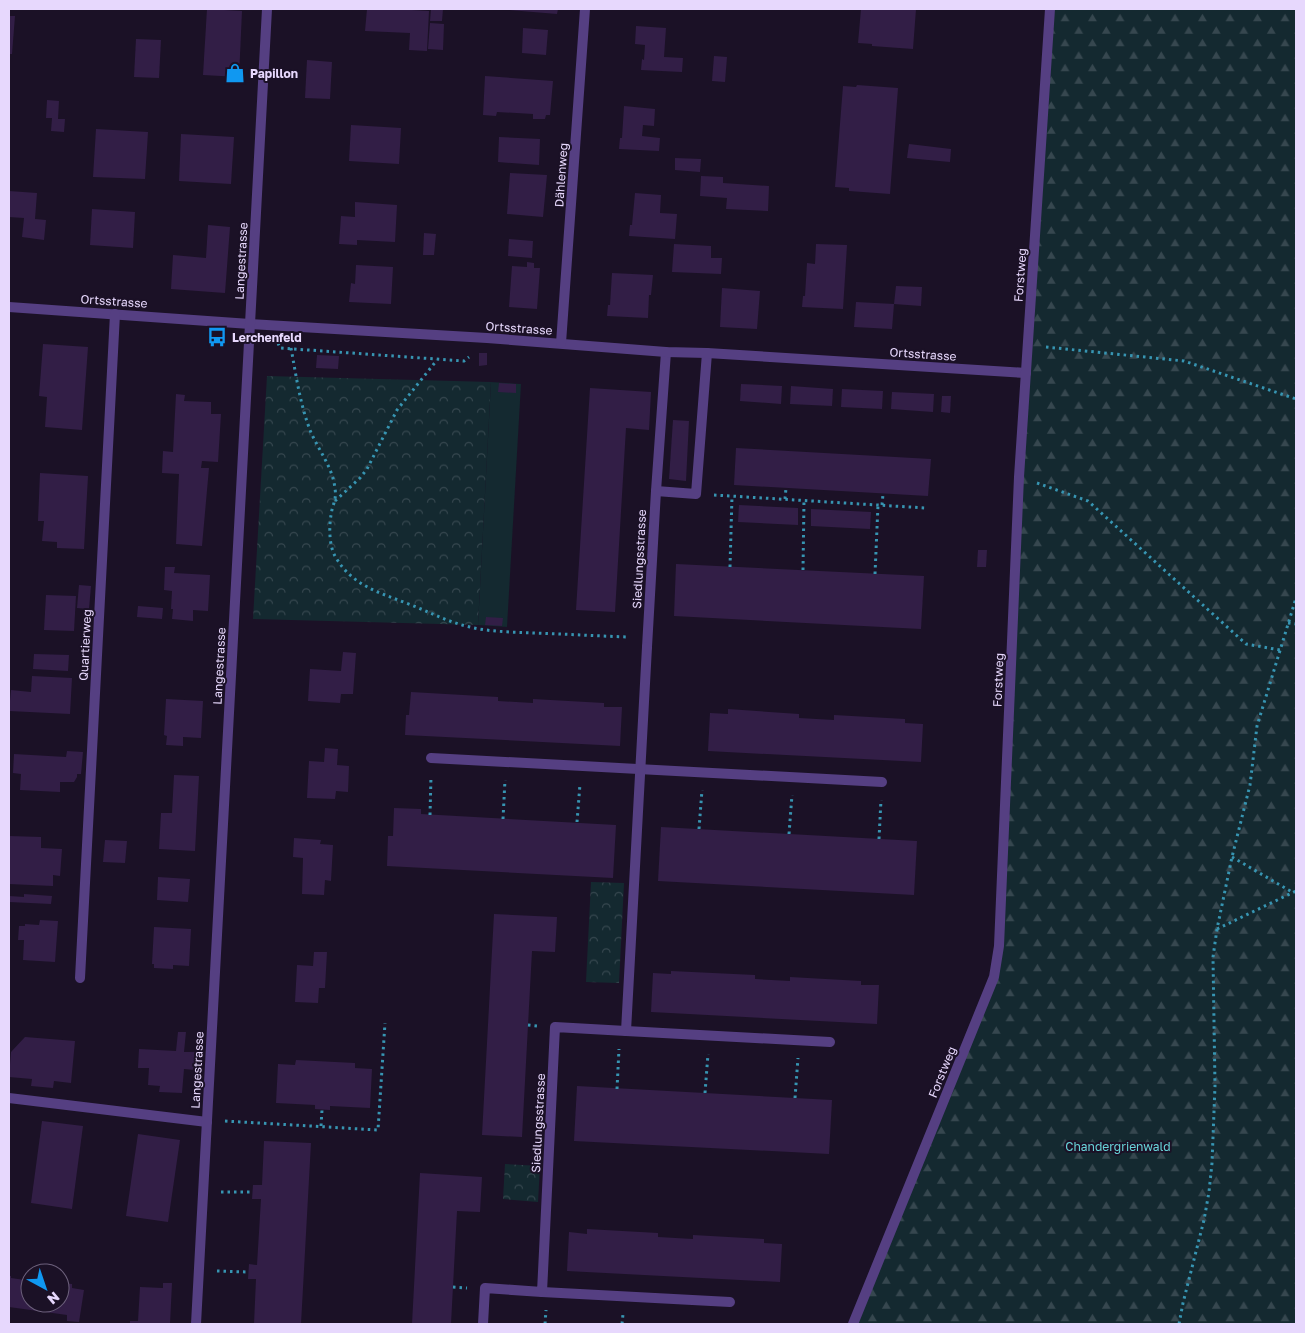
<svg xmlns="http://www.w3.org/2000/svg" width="1305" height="1333" viewBox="0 0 1305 1333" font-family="'Golos Text',sans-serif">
  <defs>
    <pattern id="forest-firs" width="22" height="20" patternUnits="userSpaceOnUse" patternTransform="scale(1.25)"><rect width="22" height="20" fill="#142930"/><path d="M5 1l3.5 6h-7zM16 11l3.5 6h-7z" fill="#36474f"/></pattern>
    <pattern id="park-crowns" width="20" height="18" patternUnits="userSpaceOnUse" patternTransform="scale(1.25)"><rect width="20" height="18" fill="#142930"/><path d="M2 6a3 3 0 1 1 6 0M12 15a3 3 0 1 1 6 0" fill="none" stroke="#36474f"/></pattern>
  </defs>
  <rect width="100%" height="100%" fill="#1b1126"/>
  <polygon fill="url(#forest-firs)" points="1050,9 1296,9 1296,1324 853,1324 994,977 1019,477"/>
  <g fill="url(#park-crowns)">
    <polygon points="267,376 491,382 478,625 253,619"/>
    <polygon points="591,882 624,883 619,983 586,982"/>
    <polygon points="505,1164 540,1166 538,1202 503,1199"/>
  </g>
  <polygon fill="#142930" points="491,382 521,384 507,627 478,625"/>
  <g fill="#321e46">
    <polygon points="207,9 242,11 239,77 203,75"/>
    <polygon points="367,9 412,9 412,10 429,11 427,51 409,50 410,33 365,31"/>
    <polygon points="431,9 443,9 442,21 430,21"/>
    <polygon points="509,9 558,9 557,14 509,10"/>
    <polygon points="861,9 916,9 913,49 872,46 872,44 858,43"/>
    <polygon points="9,16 15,16 12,54 9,54"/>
    <polygon points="430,23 444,24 443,50 428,49"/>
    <polygon points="636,26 666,28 664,57 683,58 682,72 641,70 642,59 644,60 645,45 635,44"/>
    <polygon points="523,28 548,30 546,55 522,53"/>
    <polygon points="136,39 161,40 159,78 134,77"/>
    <polygon points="714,56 727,57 725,82 712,81"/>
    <polygon points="307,60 332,62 330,99 305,98"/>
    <polygon points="485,76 553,81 550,115 546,115 545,119 533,119 533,114 497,112 496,116 483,115"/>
    <polygon points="857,85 898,88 890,194 849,191 849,188 835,187 843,86 856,87"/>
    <polygon points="47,100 59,101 58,119 65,119 64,132 51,131 52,118 46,118"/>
    <polygon points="624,106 655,109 654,126 643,125 642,136 660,138 659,151 619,149 620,138 622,138"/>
    <polygon points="351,125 401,128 399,164 349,161"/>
    <polygon points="96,129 148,132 145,179 93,177"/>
    <polygon points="181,134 234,137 231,184 179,181"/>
    <polygon points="499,137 540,139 539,165 498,162"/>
    <polygon points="909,144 951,149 950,162 907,158"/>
    <polygon points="675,158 701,159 700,172 675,170"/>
    <polygon points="510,173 547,175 543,217 507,214"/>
    <polygon points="701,176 723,177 723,183 769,186 768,211 726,209 727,198 700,196"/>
    <polygon points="9,191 37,193 35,219 46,220 44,240 22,237 24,218 9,217"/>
    <polygon points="635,193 661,195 660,213 677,214 675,239 629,236 630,225 632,225"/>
    <polygon points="355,202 397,205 395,242 357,240 357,245 339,244 341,216 355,217"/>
    <polygon points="92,209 135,212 133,248 90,245"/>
    <polygon points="208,225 230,227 225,293 171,289 173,255 206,258"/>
    <polygon points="424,233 436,234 434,255 423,255"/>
    <polygon points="509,239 533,241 532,258 508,256"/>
    <polygon points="674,244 711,246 711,258 722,258 721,274 672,272"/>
    <polygon points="816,244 847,245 843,309 802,307 803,296 805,296 807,263 815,264"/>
    <polygon points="527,262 534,263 534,268 540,268 537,309 509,307 512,266 527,267"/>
    <polygon points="356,265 393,267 391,304 349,302 351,283 355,284"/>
    <polygon points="612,273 653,275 651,295 649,295 648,318 607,316 608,305 610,305"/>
    <polygon points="896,286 922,287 921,306 894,304"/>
    <polygon points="722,288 760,291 757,329 720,327"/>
    <polygon points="856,302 894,304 892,329 854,327"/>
    <polygon points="43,344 88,347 82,430 45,427 47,397 39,396"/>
    <polygon points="479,353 487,353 487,365 479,366"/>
    <polygon points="317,355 339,356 338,369 316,368"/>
    <polygon points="499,383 516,384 516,393 498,392"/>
    <polygon points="741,384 782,386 781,404 740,401"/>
    <polygon points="791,386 833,389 832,406 790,404"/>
    <polygon points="590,388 651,392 649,430 626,428 615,612 576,610"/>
    <polygon points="842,389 883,391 882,409 841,407"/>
    <polygon points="892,392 934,394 933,412 891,409"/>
    <polygon points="176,394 185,395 184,401 211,402 211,414 221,414 218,462 202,461 201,468 209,468 202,546 176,544 179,474 162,473 163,451 173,452"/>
    <polygon points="942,396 951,396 950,413 941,412"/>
    <polygon points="673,420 689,421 686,481 669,479"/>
    <polygon points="736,448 931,459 928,496 734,485"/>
    <polygon points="40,473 88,476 84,549 57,548 57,542 42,541 44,521 38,521"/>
    <polygon points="739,505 798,508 798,525 738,522"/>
    <polygon points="811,509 871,512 870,529 811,526"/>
    <polygon points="978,550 987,550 986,567 977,567"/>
    <polygon points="676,564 924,576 921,629 674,616"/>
    <polygon points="165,567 175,567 174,573 210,575 208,611 193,610 193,621 172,619 173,609 171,609 172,591 164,590"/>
    <polygon points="79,585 91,586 89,609 77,608"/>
    <polygon points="46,595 76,596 74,631 44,630"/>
    <polygon points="138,606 163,608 162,619 137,617"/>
    <polygon points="486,617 503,618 502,626 485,625"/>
    <polygon points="343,652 356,653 353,694 341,694 340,703 308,701 310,669 341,671"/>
    <polygon points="34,654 69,655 68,671 33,669"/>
    <polygon points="32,676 72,678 70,714 9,711 11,690 31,692"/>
    <polygon points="411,692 498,697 498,701 516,702 533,703 533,699 604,703 604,707 622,707 620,746 405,735 406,715 409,715"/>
    <polygon points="166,699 203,701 201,738 183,737 183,746 166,745 167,736 164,735"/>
    <polygon points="728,709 799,714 799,718 834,720 834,715 905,719 905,723 923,724 921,762 708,751 710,713 728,714"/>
    <polygon points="325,748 338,749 337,765 349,766 348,792 336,791 335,799 307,798 309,761 324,762"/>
    <polygon points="67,751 83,752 81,774 77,774 77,777 74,782 60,782 60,792 20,790 21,774 13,773 14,754 66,757"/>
    <polygon points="174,775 199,776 195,851 159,849 161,813 172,813"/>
    <polygon points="394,808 421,809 421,814 616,825 613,878 387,866 388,836 393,836"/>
    <polygon points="661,827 917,841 914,895 658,881"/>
    <polygon points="9,836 41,837 41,848 62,849 60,876 53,875 53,886 9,884 10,867 9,867"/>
    <polygon points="294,838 321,840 320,844 333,845 331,881 325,880 324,895 302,894 303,858 293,857"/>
    <polygon points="105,840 127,841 125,863 103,862"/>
    <polygon points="158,877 190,879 188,902 157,900"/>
    <polygon points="24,894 52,896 51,904 9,902 9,896 24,897"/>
    <polygon points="494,914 557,917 555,952 532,951 522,1137 482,1135"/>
    <polygon points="40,920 58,921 55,962 23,960 24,940 18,940 19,926 25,926 25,924 39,925"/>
    <polygon points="154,927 191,929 189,966 173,965 173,969 154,968 154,964 152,964"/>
    <polygon points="314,952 327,952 325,988 319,988 318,1003 295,1002 297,965 313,966"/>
    <polygon points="671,971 755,975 755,979 790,981 790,977 861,981 861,985 879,985 877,1024 651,1012 653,973 671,974"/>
    <polygon points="178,1032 186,1032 184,1052 195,1052 195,1070 184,1069 182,1093 159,1092 160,1086 148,1085 149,1068 138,1068 139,1049 176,1051"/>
    <polygon points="25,1037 75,1041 71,1083 54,1081 53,1088 31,1086 32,1079 9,1077 11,1052"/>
    <polygon points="296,1060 355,1063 355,1068 372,1069 370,1108 330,1106 330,1110 315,1109 315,1105 276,1103 278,1064 295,1065"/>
    <polygon points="577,1086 832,1100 829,1154 574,1141"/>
    <polygon points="42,1121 83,1126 72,1209 31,1203"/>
    <polygon points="138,1134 180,1140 168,1222 126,1216"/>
    <polygon points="264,1141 311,1143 301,1324 254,1324 256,1279 248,1279 249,1264 257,1265 261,1199 252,1199 253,1185 262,1185"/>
    <polygon points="420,1173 482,1177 480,1212 457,1211 451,1324 412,1324"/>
    <polygon points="587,1229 658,1233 658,1237 693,1239 693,1235 764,1239 764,1243 782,1244 780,1282 567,1271 569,1232 587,1234"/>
    <polygon points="9,1276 11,1276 11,1278 25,1280 25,1278 30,1279 30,1303 60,1303 60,1283 72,1284 72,1288 84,1290 79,1322 67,1321 67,1315 9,1307"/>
    <polygon points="163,1283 172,1283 170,1324 156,1323 156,1324 130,1324 130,1321 138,1321 140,1287 163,1288"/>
  </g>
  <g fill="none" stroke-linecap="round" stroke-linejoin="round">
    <g stroke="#3795b2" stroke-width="3" stroke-dasharray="2.5 4" stroke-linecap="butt">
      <polyline points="278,343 280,348 464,361 469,357"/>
      <polyline points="1046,347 1184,361 1296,399"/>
      <path d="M291,348c5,27 9,56 19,82 8,20 23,37 25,59 2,10 -3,17 -4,26 -2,12 -2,30 4,41 16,29 43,36 71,47 22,8 41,19 64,24 20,5 43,5 64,6 32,1 63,3 95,4"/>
      <polyline points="1037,483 1088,501 1246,644 1280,650"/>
      <polyline points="714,495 926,508"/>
      <polyline points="785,499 786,488"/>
      <polyline points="335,501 360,478 367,469 397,410 437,360"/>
      <polyline points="882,505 883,494"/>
      <polyline points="730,567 732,496"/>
      <polyline points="803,570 804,500"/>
      <polyline points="875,574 878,505"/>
      <polyline points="1288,623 1296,624"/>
      <polyline points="430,815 431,776"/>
      <polyline points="503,819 505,780"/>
      <polyline points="577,822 580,784"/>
      <polyline points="699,829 702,790"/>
      <polyline points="789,834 792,795"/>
      <polyline points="879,839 881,800"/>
      <polyline points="1232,857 1292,892"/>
      <polyline points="1217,929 1296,891"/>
      <polyline points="528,1025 537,1026"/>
      <polyline points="617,1089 619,1049"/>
      <polyline points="705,1093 708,1054"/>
      <polyline points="795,1098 798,1058"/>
      <polyline points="225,1121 378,1130 385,1023"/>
      <polyline points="321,1126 322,1110"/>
      <polyline points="221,1192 253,1192"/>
      <polyline points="217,1271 248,1272"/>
      <polyline points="453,1287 467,1288"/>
      <polyline points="545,1324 546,1310"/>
      <polyline points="622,1324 623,1314"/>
      <polyline points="1179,1324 1183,1303 1204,1220 1209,1192 1212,1163 1215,1086 1213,957 1217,929 1232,857 1250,785 1257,726 1296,598"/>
    </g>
    <g stroke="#553f82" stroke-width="10">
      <polyline points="656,491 696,494 707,353"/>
      <polyline points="647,647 656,491 666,352"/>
      <polyline points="9,1098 207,1122"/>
    </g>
    <g stroke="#553f82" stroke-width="10">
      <polyline points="431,758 882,782"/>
      <polyline points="626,1031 830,1042"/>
      <polyline points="542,1292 730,1302"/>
      <polyline points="483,1324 485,1288 542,1292 555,1027 626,1031 647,647"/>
    </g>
    <g stroke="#553f82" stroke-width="10">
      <polyline points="9,307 250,324 487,338 666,352 707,353 1026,373"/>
      <polyline points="561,343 585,9"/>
      <polyline points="80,978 115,314"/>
      <polyline points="196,1324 267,9"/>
      <polyline points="853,1324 994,977 999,946 1019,477 1050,9"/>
    </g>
  </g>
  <defs>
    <symbol id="shop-bare" viewBox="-9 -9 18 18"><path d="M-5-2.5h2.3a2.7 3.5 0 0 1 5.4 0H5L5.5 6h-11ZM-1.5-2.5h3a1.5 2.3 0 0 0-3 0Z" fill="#1098f1" stroke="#1b1126" stroke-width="2.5" paint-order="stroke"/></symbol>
    <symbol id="bus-bare" viewBox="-9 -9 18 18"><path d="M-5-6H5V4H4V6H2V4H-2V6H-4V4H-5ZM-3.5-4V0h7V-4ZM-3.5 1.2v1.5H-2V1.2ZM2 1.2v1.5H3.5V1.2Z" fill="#1098f1" stroke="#1b1126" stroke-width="2.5" paint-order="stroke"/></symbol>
  </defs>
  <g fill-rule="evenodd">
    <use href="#shop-bare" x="221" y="59" width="28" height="28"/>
    <use href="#bus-bare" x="203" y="323" width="28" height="28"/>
  </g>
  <g text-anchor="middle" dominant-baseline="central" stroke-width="4" stroke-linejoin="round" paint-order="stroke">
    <g font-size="12" font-weight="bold" fill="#e7d8fd" stroke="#1b1126" text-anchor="start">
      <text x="250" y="73">Papillon</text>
      <text x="232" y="337">Lerchenfeld</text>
    </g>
    <g font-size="12" fill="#e7d8fd" stroke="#1b1126">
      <text transform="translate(561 175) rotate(-86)">Dählenweg</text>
      <text transform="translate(241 261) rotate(-87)">Langestrasse</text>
      <text transform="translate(1020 275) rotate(-86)">Forstweg</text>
      <text transform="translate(114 301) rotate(4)">Ortsstrasse</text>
      <text transform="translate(519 328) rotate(4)">Ortsstrasse</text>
      <text transform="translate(923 354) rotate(4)">Ortsstrasse</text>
      <text transform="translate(639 559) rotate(-87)">Siedlungsstrasse</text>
      <text transform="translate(85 645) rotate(-87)">Quartierweg</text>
      <text transform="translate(219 666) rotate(-87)">Langestrasse</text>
      <text transform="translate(998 680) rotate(-88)">Forstweg</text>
      <text transform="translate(197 1070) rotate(-87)">Langestrasse</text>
      <text transform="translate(942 1072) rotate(-68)">Forstweg</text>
      <text transform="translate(538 1123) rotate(-87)">Siedlungsstrasse</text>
    </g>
    <g font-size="12" fill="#68d4d9" stroke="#1b1126">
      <text x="1118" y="1146">Chandergrienwald</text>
    </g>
  </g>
  <rect width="1305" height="1333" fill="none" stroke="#e7d8fd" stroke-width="20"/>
  <g transform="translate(45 1288) rotate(140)"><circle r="24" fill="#1b1126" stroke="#6d617c"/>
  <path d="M0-4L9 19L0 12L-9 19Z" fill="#1098f1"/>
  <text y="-8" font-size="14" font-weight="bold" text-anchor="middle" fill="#e7d8fd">N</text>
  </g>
</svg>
